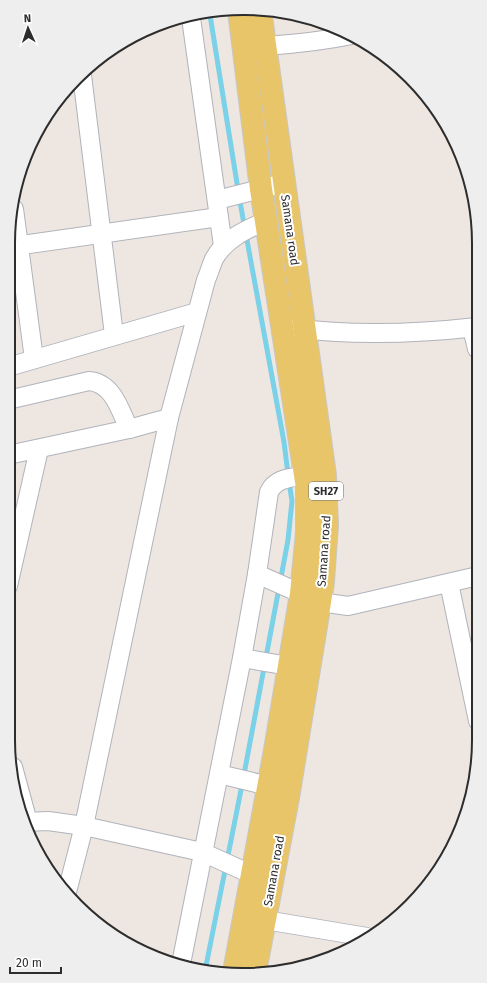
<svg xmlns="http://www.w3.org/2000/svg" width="487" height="983" viewBox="0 0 487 983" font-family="'Fira Sans',sans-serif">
  <rect width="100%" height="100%" fill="#eee7e1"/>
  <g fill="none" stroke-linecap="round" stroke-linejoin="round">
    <g stroke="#7bd1e8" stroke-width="5">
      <polyline points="210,15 240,202 284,442 288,474"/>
      <polyline points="205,971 242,785 288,540 292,501 289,482"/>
    </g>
    <defs>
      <g id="street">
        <polyline points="191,18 223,246"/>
        <path d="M265,46c30,-2 58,-5 87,-11"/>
        <polyline points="82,75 114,335"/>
        <polyline points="217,200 284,183"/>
        <polyline points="14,209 34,359"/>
        <polyline points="8,247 219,217"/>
        <path d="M292,328c62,8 123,6 185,-1"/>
        <polyline points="472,328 477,349"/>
        <polyline points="8,367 197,312"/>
        <path d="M8,400l81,-19c24,2 31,29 40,48"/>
        <polyline points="8,455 129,429 169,418"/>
        <polyline points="257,574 320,602 348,606 478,576"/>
        <polyline points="449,583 478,721"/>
        <polyline points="8,586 39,449"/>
        <polyline points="242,658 289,666"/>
        <polyline points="13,767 28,822"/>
        <polyline points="219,774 269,786"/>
        <polyline points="24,822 48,821 84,826 202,852 253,875"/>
        <path d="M67,892l17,-66 85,-408 37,-138c3,-7 5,-14 8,-21 11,-20 31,-29 52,-38"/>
        <polyline points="265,920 367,937"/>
        <path d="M181,964l61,-306 15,-84 12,-82c7,-14 21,-14 36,-17"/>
      </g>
      <g id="primary">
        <polyline points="234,972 275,750 301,594 307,532 307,488 261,189 239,11"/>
        <polyline points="255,972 288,798 320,602 323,582 327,525 325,475 260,9"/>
      </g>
    </defs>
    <use href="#street" stroke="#b1b3bc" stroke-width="20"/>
    <use href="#primary" stroke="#c8c8c8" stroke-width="24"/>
    <use href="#street" stroke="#fff" stroke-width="18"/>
    <use href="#primary" stroke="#e9c56a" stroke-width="22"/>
  </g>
  <g text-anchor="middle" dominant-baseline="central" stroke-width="4" stroke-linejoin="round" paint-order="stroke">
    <rect fill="#fff" stroke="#6c6c6c" stroke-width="1" x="309" y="482" width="34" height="18" rx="3"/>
    <g font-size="11" font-weight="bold" fill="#2d2d2d">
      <text x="326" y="491">SH27</text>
    </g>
    <g font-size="12" fill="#2d2d2d" stroke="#fff">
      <text transform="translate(290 230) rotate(82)">Samana road</text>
      <text transform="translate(324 551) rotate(-86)">Samana road</text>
      <text transform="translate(274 871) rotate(-80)">Samana road</text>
    </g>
  </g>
  <path d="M0 0H487V983H0ZM243 15H244A228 228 0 0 1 472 243V740A228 228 0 0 1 244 968H243A228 228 0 0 1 15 740V243A228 228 0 0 1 243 15Z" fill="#eee" fill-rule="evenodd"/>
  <path fill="none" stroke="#2d2d2d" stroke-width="2" d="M243 15H244A228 228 0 0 1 472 243V740A228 228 0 0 1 244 968H243A228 228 0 0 1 15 740V243A228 228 0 0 1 243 15Z"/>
  <g transform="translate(28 28) rotate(357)" stroke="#ffffff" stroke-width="3" paint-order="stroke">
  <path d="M0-3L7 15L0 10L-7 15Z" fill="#2d2d2d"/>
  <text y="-6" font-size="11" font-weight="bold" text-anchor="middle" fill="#2d2d2d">N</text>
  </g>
  <path d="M10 967v6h51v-6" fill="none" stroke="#2d2d2d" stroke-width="2"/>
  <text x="16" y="967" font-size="12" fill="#2d2d2d" stroke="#ffffff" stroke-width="3" paint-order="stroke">20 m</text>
</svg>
